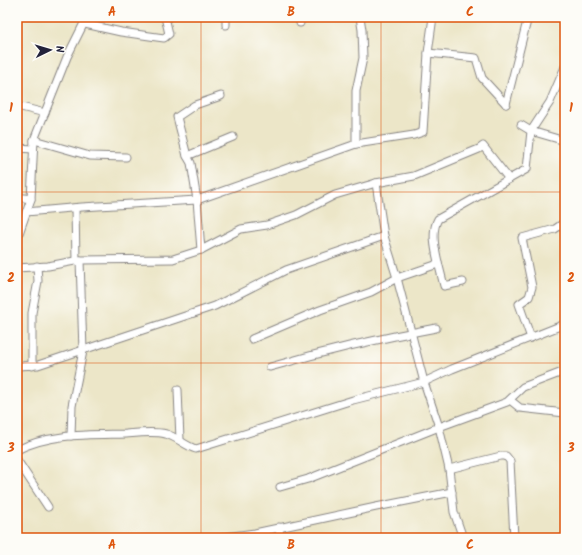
<svg xmlns="http://www.w3.org/2000/svg" width="582" height="555" viewBox="0 0 582 555" font-family="Kalam,sans-serif">
  <rect width="100%" height="100%" fill="#fdfcf7"/>
  <filter id="ink" filterUnits="userSpaceOnUse"><feTurbulence type="fractalNoise" baseFrequency=".025" numOctaves="2"/><feDisplacementMap in="SourceGraphic" scale="8" xChannelSelector="R" yChannelSelector="G"/><feConvolveMatrix kernelMatrix="1 2 1 2 8 2 1 2 1" color-interpolation-filters="sRGB"/></filter>
  <filter id="wash" filterUnits="userSpaceOnUse"><feTurbulence type="fractalNoise" baseFrequency=".012" numOctaves="4" result="noise"/><feDisplacementMap in="SourceGraphic" scale="16" xChannelSelector="R" yChannelSelector="G"/><feGaussianBlur stdDeviation="0.9" result="paint"/><feColorMatrix in="noise" values="0 0 0 0 0 0 0 0 0 0 0 0 0 0 0 0 0 1.4 0 .05"/><feComposite in="paint" operator="in"/></filter>
  <g filter="url(#wash)">
    <rect width="100%" height="100%" fill="#ece6c8"/>
  </g>
  <g filter="url(#ink)">
    <g fill="none" stroke-linecap="round" stroke-linejoin="round">
      <defs>
        <g id="minor">
          <polyline points="226,17 226,25"/>
          <polyline points="300,23 300,17"/>
          <polyline points="85,24 121,32 164,38 169,34 165,17"/>
          <polyline points="428,53 476,58 482,78 506,104"/>
          <polyline points="506,104 528,17"/>
          <polyline points="17,106 45,113"/>
          <polyline points="521,125 531,131 565,141"/>
          <polyline points="34,140 90,156 126,157"/>
          <polyline points="356,144 356,91 363,58 362,30 360,17"/>
          <polyline points="17,148 33,149"/>
          <polyline points="187,156 233,137"/>
          <polyline points="376,183 384,236 397,278 424,382 439,427 449,469 454,512 463,538"/>
          <polyline points="17,197 31,199"/>
          <polyline points="75,208 76,261"/>
          <polyline points="26,212 82,207 197,200 356,144 414,135 423,132 428,53 433,17"/>
          <polyline points="17,239 31,199 34,140 67,57 87,17"/>
          <polyline points="201,250 197,200 191,163 187,156 177,117 195,105 221,96"/>
          <polyline points="438,262 444,286 463,282"/>
          <polyline points="17,268 48,266 80,260 173,259 201,250 241,229 267,225 296,215 335,195 376,183 414,176 479,149 483,146 509,179"/>
          <polyline points="531,338 519,304 529,297 532,287 522,238 555,229 565,222"/>
          <path d="M252,339l68,-29 51,-18 26,-14 38,-13 3,-3c-3,-13 -7,-31 0,-43l89,-50 4,-38 19,-29 15,-35"/>
          <polyline points="17,366 38,365 215,306 286,270 384,236"/>
          <polyline points="32,366 32,313 38,281 37,266"/>
          <path d="M270,367c55,-16 110,-29 166,-39"/>
          <polyline points="178,390 180,440"/>
          <polyline points="510,400 520,408 565,413"/>
          <polyline points="71,436 72,406 83,351 80,260"/>
          <path d="M17,450c33,-17 73,-15 109,-16 13,-1 27,-3 40,0 11,3 19,12 30,15l157,-49 71,-18 28,-13 113,-45"/>
          <polyline points="17,460 48,507"/>
          <polyline points="449,469 501,456 506,456 510,461 514,538"/>
          <polyline points="280,487 308,479 439,427 507,402 523,387 565,371"/>
          <polyline points="279,527 280,538"/>
          <polyline points="225,537 255,533 376,507 452,492"/>
          <polyline points="561,538 565,537"/>
        </g>
      </defs>
      <use href="#minor" stroke="#878482" stroke-width="9"/>
      <use href="#minor" stroke="#fff" stroke-width="7"/>
    </g>
  </g>
  <path fill="none" stroke="#de560e" stroke-width="1" stroke-opacity="0.55" d="M201,17v521M381,17v521M17,192h548M17,363h548"/>
  <rect width="582" height="555" fill="none" stroke="#fdfcf7" stroke-width="44"/>
  <g transform="translate(50 50) rotate(85)" stroke="#fdfcf7" stroke-width="3" paint-order="stroke">
  <path d="M0-3L7 15L0 10L-7 15Z" fill="#22223b"/>
  <text y="-6" font-size="11" font-weight="bold" text-anchor="middle" fill="#22223b">N</text>
  </g>
  <rect x="22" y="22" width="538" height="511" fill="none" stroke="#de560e" stroke-width="1.5"/>
  <g font-size="13" text-anchor="middle" font-weight="bold" fill="#de560e">
    <text x="112" y="16">A</text>
    <text x="291" y="16">B</text>
    <text x="470" y="16">C</text>
    <text x="11" y="112">1</text>
    <text x="571" y="112">1</text>
    <text x="11" y="282">2</text>
    <text x="571" y="282">2</text>
    <text x="11" y="452">3</text>
    <text x="571" y="452">3</text>
    <text x="112" y="549">A</text>
    <text x="291" y="549">B</text>
    <text x="470" y="549">C</text>
  </g>
</svg>
